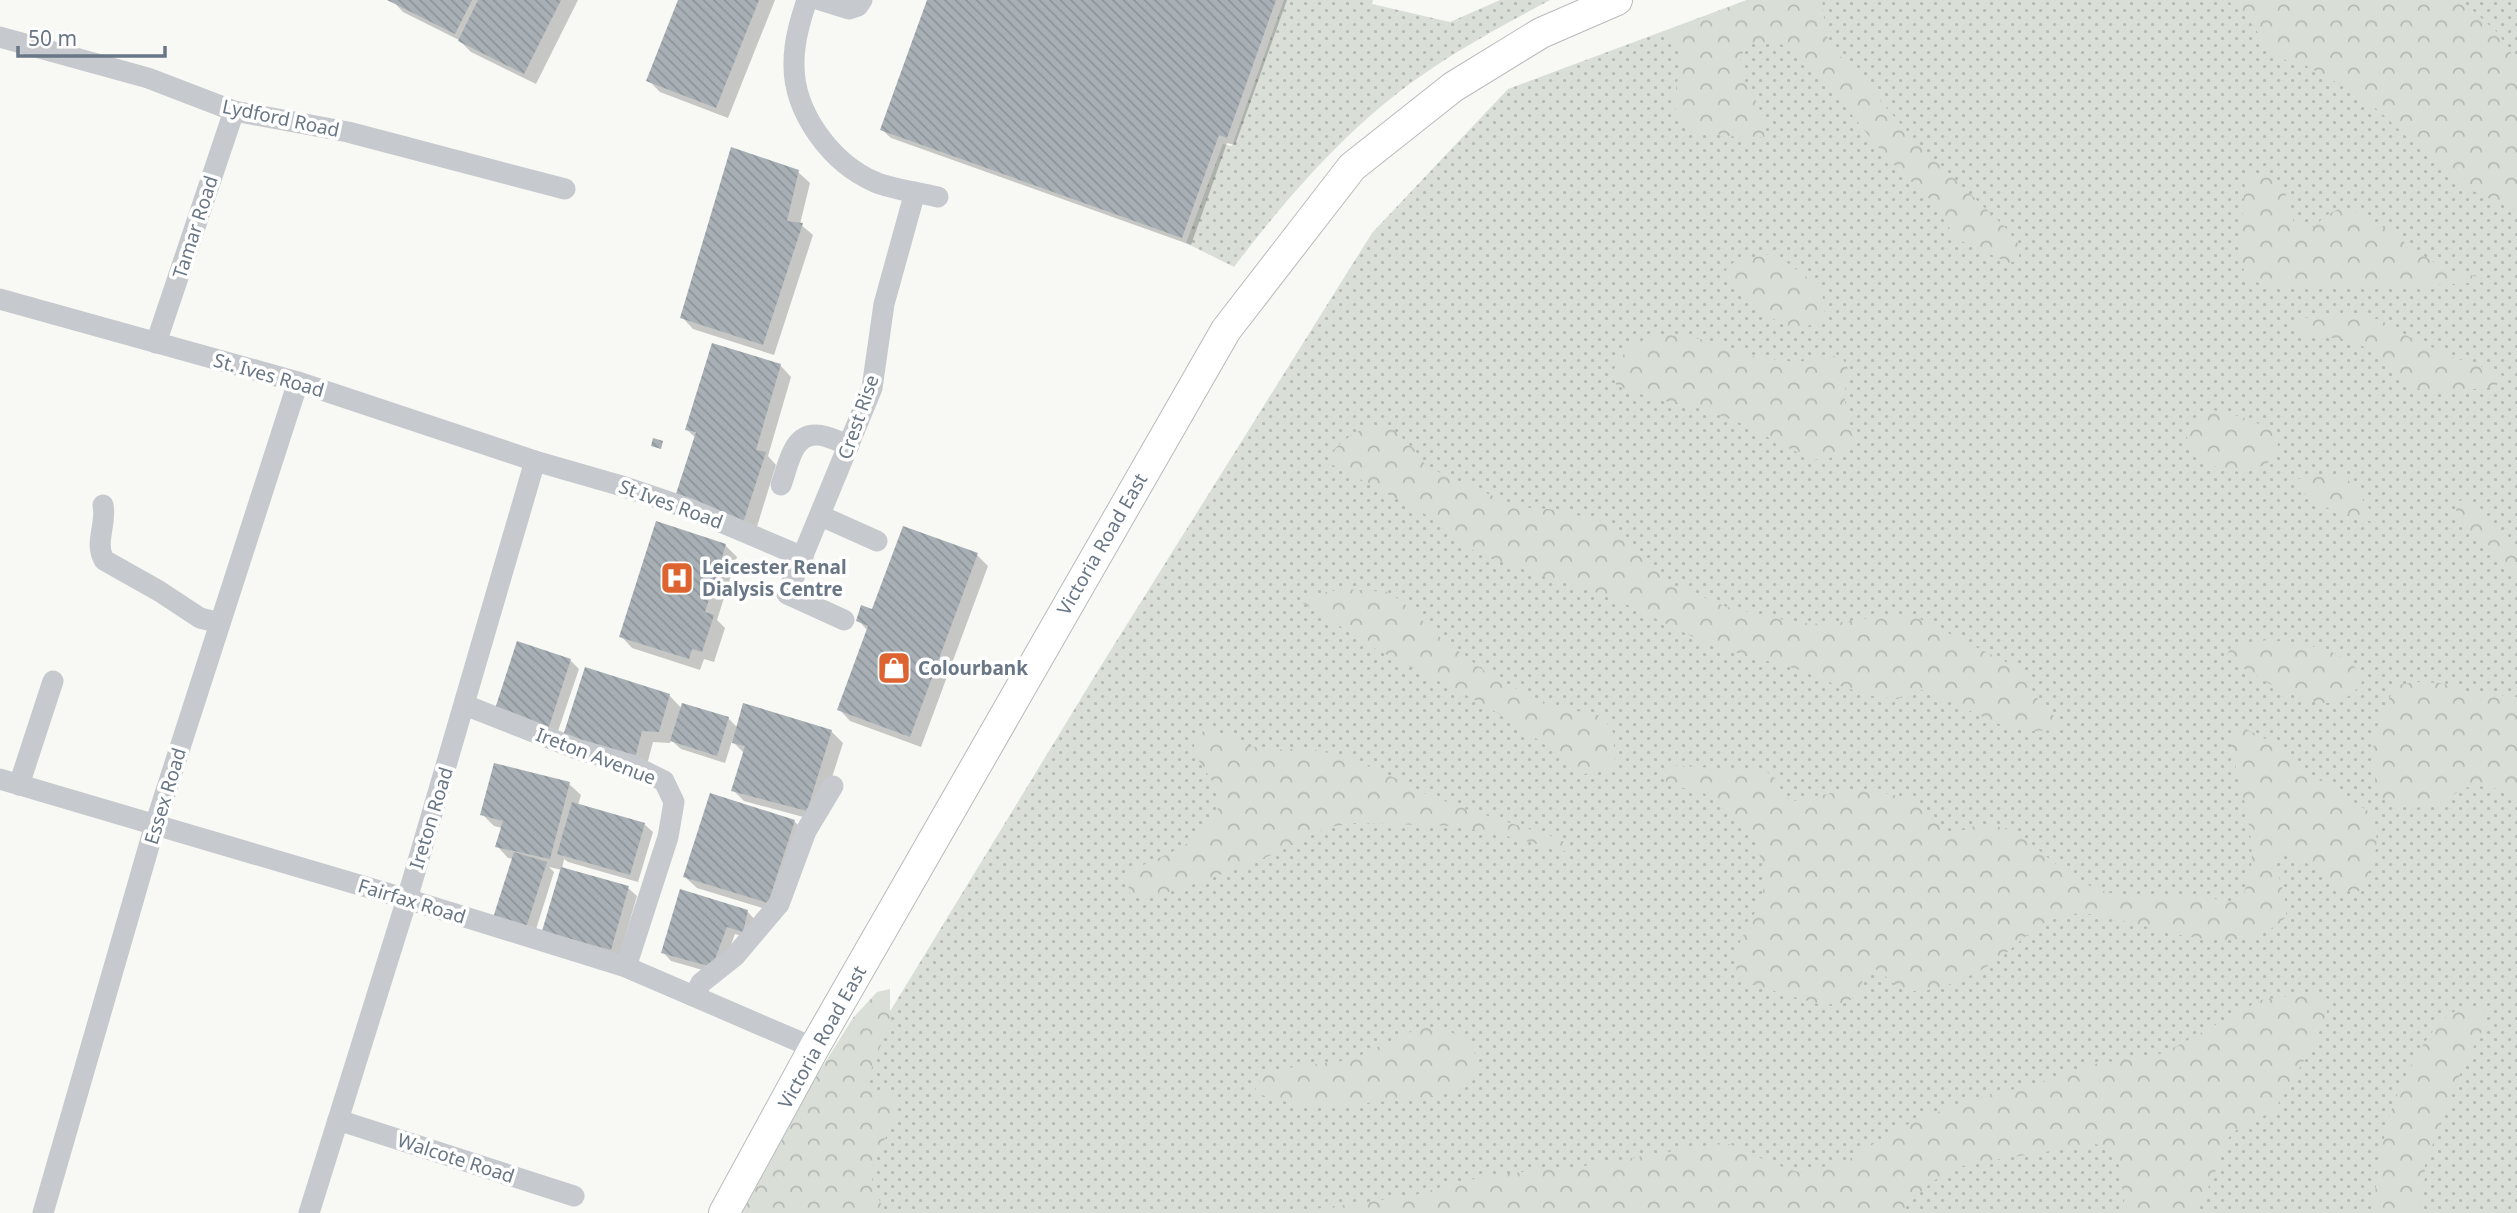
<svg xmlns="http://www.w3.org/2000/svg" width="2517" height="1213" viewBox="0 0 2517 1213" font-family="'Noto Sans',sans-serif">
  <defs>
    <pattern id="grass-dots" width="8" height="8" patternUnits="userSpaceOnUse" patternTransform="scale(1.75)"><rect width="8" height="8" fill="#d9dfd6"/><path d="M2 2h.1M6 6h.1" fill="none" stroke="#b4b9b3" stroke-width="1.8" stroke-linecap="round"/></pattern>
    <pattern id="forest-crowns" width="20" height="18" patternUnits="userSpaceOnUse" patternTransform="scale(1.75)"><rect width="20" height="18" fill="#d9dfd6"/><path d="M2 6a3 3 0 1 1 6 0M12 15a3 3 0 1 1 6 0" fill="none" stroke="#b4b9b3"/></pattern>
    <pattern id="building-back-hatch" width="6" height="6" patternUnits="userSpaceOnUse" patternTransform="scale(1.75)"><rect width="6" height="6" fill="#a8b0b6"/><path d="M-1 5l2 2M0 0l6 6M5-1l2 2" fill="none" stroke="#8d949a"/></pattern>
  </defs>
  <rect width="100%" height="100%" fill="#f8f8f5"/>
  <g fill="url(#grass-dots)">
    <path d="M1284,0h89l-1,4 78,18 50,-22h50c-39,21 -79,42 -116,67 -79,52 -143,125 -200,200l-48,-24 37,-99 9,2z"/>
    <polygon points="1747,0 2517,0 2517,1213 767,1213 1099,669 1372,233 1508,89"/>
  </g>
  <g fill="url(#forest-crowns)">
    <path d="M1747,0h75l4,35 13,20 87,97 79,75 14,18v15l-10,3 -54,-25 -18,-32 -49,-47 -83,-101 -26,-15 -19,-1 -13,3c-16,24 1,38 11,60 4,10 5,22 7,32l-16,2 -58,-9 -14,-11 -3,-19 7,-40 -3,-11 -15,-17z"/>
    <polygon points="2227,0 2461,0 2498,33 2517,62 2517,211 2464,187 2444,172 2378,110 2350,90 2303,64 2287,61 2273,53 2247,18"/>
    <path d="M2246,173c40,0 38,16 48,50l20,4 11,-11 17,-9c40,13 63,39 98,59 15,9 34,6 47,16l-89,5 -136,-2 -17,-10 -6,-24z"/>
    <path d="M1774,253l38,28 10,11 3,21 -7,10c-8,2 -20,6 -27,5 -18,-5 -62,-42 -65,-59l8,-7z"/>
    <path d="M2337,314h26l19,7 29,17 47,21 38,12 8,6 -9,10c-20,2 -75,8 -90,-3 -9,-6 -16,-16 -23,-23 -25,-24 -41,-23 -74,-24l-10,-10 -1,-8z"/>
    <path d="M1663,334l37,5 56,18 41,5 44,-7 8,16c-8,27 -3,43 5,70l-5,8 -23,11 -16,-1 -74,-38 -46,-16 -32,-5 -41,-14 -5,-11c7,-23 28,-38 51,-41z"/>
    <path d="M2207,409c21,3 56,13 72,27l-3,22c-8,4 -20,13 -29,13 -26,3 -53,-10 -61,-36l10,-18z"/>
    <path d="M1374,426l20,4 20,19 13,18 91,40 31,2 54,12 23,18 27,30 21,16 53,22 71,16 31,1 68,-10 23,5 100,50 25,42 22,12 -2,7 -33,1 -31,-6 -77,-35 -16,2 -10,7 -26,-3 -38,-12 -37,-15 -85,-23 -99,-48 -130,-42 -21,-12 -18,-17 -22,-15 -91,-48 -1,-11c13,-12 26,-24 44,-27z"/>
    <path d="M2314,476l32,2c12,11 16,24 27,35l-1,9c-26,-8 -58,-14 -75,-36l1,-7z"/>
    <path d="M2468,498c20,13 30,35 49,50v30l-18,-15 -9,-17 -25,-19 -9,-16 3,-10z"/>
    <polygon points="1344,589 1387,592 1400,600 1441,638 1494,678 1553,706 1602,716 1613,732 1615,761 1607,770 1584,774 1534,737 1485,705 1376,649 1303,603 1303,596"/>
    <path d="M2267,640c28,3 89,7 95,42 -8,12 -20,22 -36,21 -29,0 -77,-29 -99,-47l4,-10z"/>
    <path d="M2417,682l23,1 26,8 51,6v100c-16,-8 -34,-14 -52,-9 -8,3 -15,11 -23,14 -16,8 -53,9 -64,-9 -3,-6 -3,-16 -3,-22 -6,-31 5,-59 22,-86z"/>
    <path d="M1210,728l37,18 27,4 33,-2 39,9 31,12 49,25 40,15 85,27 22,10 -2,7 -72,-19 -46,-8 -98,-3 -26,4 -31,13 -18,12 -71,27 -36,12 -43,8 -3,-26c29,-16 92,-33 92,-73 1,-24 -50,-54 -9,-72z"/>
    <path d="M2244,728l31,16 32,28 64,41c12,29 3,52 -11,78 -26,4 -34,-13 -52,-27 -8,-5 -16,-8 -26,-10l-7,6c3,20 13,37 11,57 -38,39 -104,19 -151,7 -25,-6 -52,-16 -78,-7 -24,8 -40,29 -60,43 -21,15 -68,38 -94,29 -11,-4 -18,-16 -30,-21l-10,8 -2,15 -14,12 -26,2 -70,-21 -14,-12 -3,-18 26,-52 6,-23 -10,-37 -12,-16 -40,-33 -37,-9 -5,-14 9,-5 96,7 12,9 2,12 13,8c43,-10 89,-19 129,7 8,6 15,17 23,22 12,6 24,-5 36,-5 6,0 16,1 21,3 27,9 47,35 70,49 45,27 80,20 129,20 13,0 23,6 36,4 32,-39 -1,-117 -8,-161z"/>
    <path d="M890,989v33l-23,58 4,10 24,6c7,34 -24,50 -23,81 0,12 9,26 14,36h-144l74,-136 37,-59 24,-26z"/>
    <polygon points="2302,994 2321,994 2328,999 2327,1012 2317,1038 2284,1095 2273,1111 2235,1131 2226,1141 2223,1154 2197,1213 2126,1213 2118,1159 2107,1147 2095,1144 1975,1163 1954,1168 1935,1180 1910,1201 1902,1213 1284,1213 1412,1196 1461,1181 1529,1171 1572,1168 1715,1144 1730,1144 1771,1163 1798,1172 1815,1169 1848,1160 1886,1136 1920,1118 1991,1094 2029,1086 2090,1065 2164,1053 2261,1000"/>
    <path d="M2482,1005l3,20 -23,44 -28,72 -9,23 -1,30 -10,19h-42c5,-31 8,-62 16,-92 9,-31 40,-101 72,-112 7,-2 15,-2 22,-4z"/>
    <path d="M1423,1026c19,2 42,7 51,26 4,8 0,20 -1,29l-21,12 -40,6 -92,8 -30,-4 -32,-9 -5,-11 19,-13 69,-9 20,-6z"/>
  </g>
  <g fill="#0003">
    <polygon points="392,0 578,0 536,84 471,52 459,40 403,12"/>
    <polygon points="680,0 775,0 728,118 660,92 648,80"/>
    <polygon points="929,0 1287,0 1235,145 1227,143 1191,245 891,138 882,130"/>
    <polygon points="798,172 810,183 800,224 813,235 774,355 693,329 682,317"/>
    <polygon points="780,365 791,377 768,456 776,465 755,533 687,511 696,438 686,429"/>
    <polygon points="725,545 737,557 717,620 725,628 714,662 704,659 700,670 632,648 621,636"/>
    <polygon points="977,555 988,566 921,747 850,721 839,709 868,631 858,620"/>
    <polygon points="570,660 579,669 554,743 502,726"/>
    <polygon points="586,669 670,696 682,709 728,718 738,728 831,731 843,743 818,821 744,801 733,790 744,753 732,741 725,763 681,749 671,740 670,743 653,742 645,772"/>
    <polygon points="569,784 581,795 578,805 644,824 653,832 638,882 568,862 564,859 562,869 628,888 637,896 619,958 552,938 562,870 549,867 554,872 533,939 503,929 514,859 508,858 497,846 502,828 494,826 482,814"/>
    <polygon points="794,821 805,832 779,913 697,888 685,877"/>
    <polygon points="747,911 755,920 751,939 735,934 720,975 671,961 663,952"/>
  </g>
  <g fill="url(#building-back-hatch)">
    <polygon points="387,0 472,0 455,34"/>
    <polygon points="478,0 561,0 524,74 458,41"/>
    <polygon points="678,0 759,0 716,108 646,81"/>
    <polygon points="927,0 1276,0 1227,138 1219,135 1182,238 880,130"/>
    <polygon points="731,147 799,170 787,221 803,223 763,345 680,318"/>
    <polygon points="712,343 781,364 756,450 766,452 743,523 674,500 696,432 685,430"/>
    <polygon points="653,438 663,441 661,449 651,446"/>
    <polygon points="656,521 726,544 705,612 714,615 702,652 692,649 689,659 619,637"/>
    <polygon points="903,526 978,553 910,737 837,710 868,626 856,621 861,605 872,609"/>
    <polygon points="517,641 571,659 546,736 492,718"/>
    <polygon points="585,667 670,694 659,732 642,731 634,762 561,742"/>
    <polygon points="682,703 729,717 717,756 670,741"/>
    <polygon points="743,703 832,730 807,811 731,791 745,746 732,743"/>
    <polygon points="494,763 570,782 550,859 495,847 503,821 480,815"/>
    <polygon points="710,793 795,820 768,903 683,877"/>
    <polygon points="572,802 645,823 630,875 557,854"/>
    <polygon points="514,852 547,862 525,931 492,921"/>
    <polygon points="561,867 629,886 611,950 542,931"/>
    <polygon points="680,889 748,910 743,932 727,927 712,967 661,953"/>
  </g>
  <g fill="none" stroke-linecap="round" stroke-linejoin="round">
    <defs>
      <polyline id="highway" points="724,1213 814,1048 1226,330 1352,167 1453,87 1541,33 1617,0"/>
    </defs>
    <use href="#highway" stroke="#b7babd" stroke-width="32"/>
    <g stroke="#c6c9cd" stroke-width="21">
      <path d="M807,0c-7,21 -13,41 -13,63 -1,49 37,100 81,119 19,8 43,10 63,15"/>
      <polyline points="820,0 849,9 858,6 862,0"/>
      <polyline points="0,37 148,78 234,111 348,132 565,189"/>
      <polyline points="0,299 298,382 535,461 622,486 690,509 803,557"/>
      <polyline points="156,343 234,111"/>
      <path d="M781,485c7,-18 11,-52 36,-50 10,0 22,7 32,10"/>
      <path d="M103,505c4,20 -9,37 1,55l55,31 41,27 20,5"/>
      <polyline points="821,516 877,541"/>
      <polyline points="844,620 787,594 872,388 884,304 915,192"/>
      <polyline points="465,705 577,749 632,765 664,781 674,802 668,837 626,967"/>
      <polyline points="0,779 407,899 626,967 814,1048"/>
      <polyline points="19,785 53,681"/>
      <polyline points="694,996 701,983 735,956 779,904 806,831 833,786"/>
      <polyline points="338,1120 574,1196"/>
      <polyline points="43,1213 155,825 298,382"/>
      <polyline points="309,1213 407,899 535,461"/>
    </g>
    <use href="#highway" stroke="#fff" stroke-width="30"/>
  </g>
  <defs>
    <symbol id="hospital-square" viewBox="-11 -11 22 22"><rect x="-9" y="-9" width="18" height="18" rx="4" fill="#dd6430" stroke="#fff"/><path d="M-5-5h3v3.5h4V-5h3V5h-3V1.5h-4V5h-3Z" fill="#fff"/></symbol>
    <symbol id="shop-square" viewBox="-11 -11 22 22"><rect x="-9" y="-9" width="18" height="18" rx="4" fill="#dd6430" stroke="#fff"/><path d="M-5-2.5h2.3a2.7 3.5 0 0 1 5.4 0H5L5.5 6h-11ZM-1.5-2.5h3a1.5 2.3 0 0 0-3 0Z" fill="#fff"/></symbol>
  </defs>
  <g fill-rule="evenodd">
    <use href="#hospital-square" x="658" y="559" width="38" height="38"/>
    <use href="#shop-square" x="875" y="649" width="38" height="38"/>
  </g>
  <g text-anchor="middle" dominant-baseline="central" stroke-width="7" stroke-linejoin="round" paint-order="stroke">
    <g font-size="19" fill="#687685" stroke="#fff">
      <text transform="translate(281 118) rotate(12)">Lydford Road</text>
      <text transform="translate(195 227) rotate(-72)">Tamar Road</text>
      <text transform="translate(269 375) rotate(16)">St. Ives Road</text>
      <text transform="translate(858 417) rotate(-71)">Crest Rise</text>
      <text transform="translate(671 504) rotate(20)">St Ives Road</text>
      <text transform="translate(1102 544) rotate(-60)">Victoria Road East</text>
      <text transform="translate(596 756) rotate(21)">Ireton Avenue</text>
      <text transform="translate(165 796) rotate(-73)">Essex Road</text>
      <text transform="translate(431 818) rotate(-73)">Ireton Road</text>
      <text transform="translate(412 901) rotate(17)">Fairfax Road</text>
      <text transform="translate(822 1037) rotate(-61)">Victoria Road East</text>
      <text transform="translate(456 1158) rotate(18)">Walcote Road</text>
    </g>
    <g font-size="19" font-weight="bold" fill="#687685" stroke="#fff" text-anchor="start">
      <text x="702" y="567">Leicester Renal<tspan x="702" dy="22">Dialysis Centre</tspan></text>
      <text x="918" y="668">Colourbank</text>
    </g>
  </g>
  <path d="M18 46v10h147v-10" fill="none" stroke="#687685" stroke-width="3.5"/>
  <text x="28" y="46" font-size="21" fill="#687685" stroke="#ffffff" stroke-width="5" paint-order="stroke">50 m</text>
</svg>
